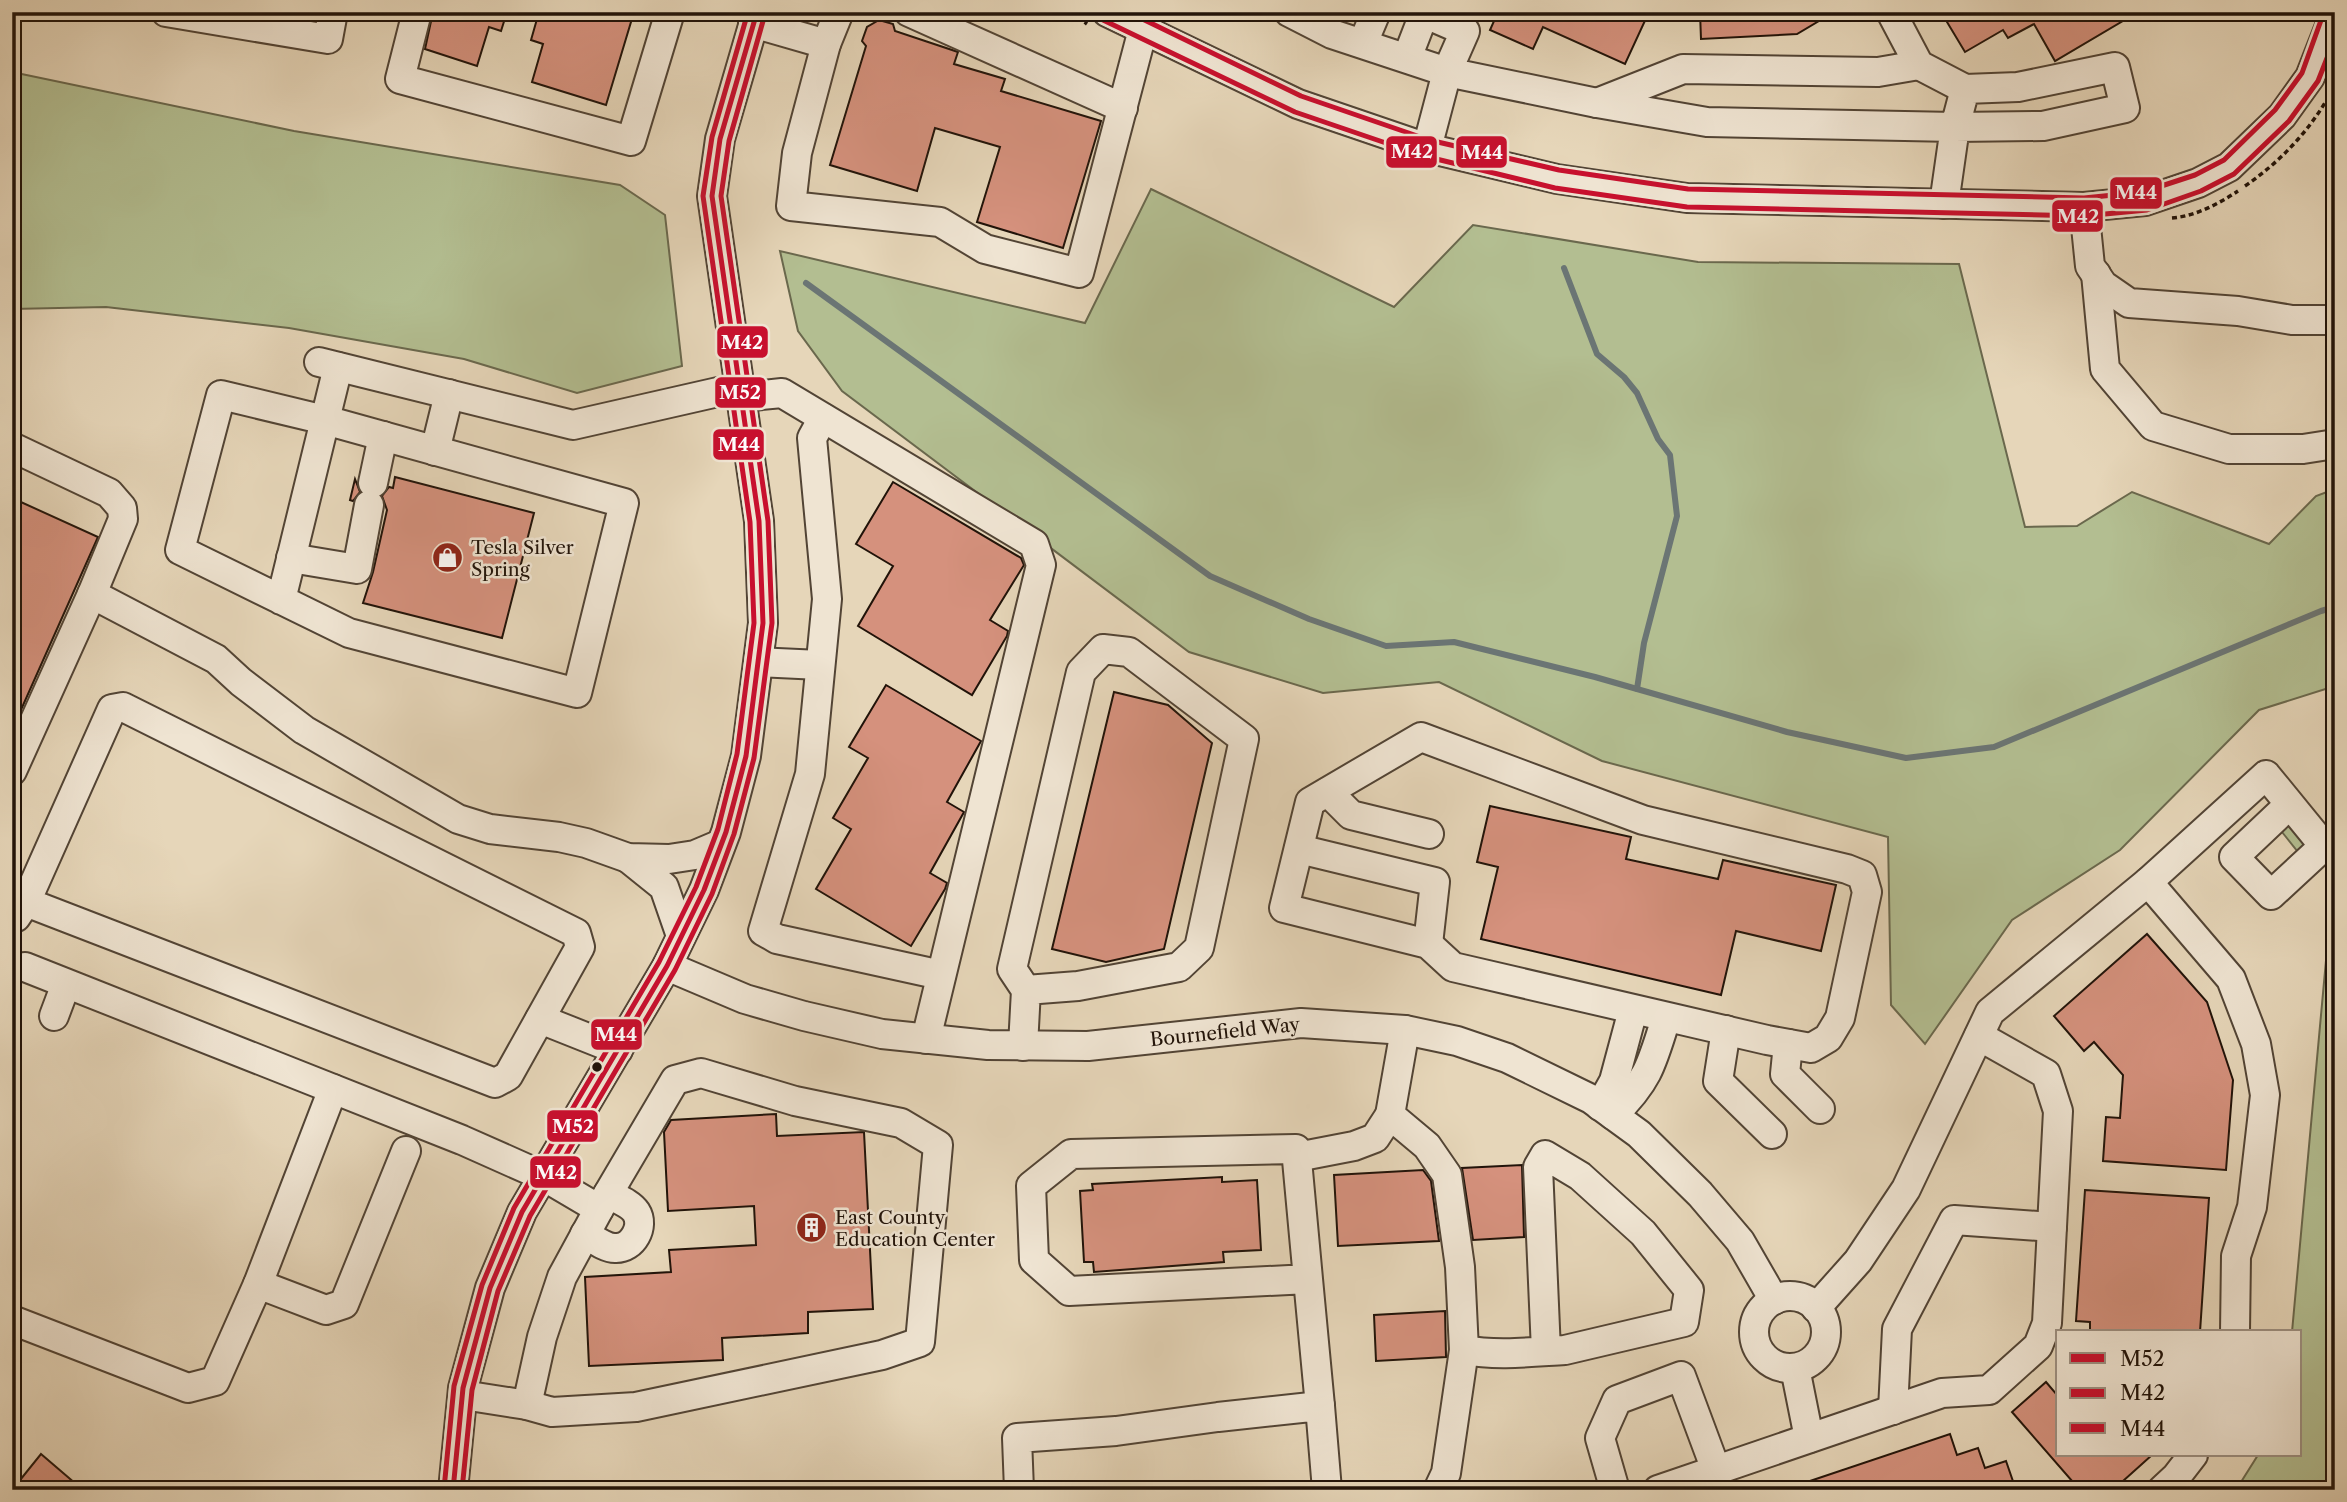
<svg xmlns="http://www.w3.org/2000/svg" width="2347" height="1502" viewBox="0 0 2347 1502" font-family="'Libre Caslon Text',serif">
  <rect width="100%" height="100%" fill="#e6d6b9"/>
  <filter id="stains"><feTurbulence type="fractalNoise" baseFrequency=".00286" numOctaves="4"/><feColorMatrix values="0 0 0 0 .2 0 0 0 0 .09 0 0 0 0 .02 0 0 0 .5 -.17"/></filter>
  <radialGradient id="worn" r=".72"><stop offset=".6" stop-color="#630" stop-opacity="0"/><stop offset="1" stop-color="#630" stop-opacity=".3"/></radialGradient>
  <g fill="#b3be91" stroke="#6a684d" stroke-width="2">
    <polygon points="12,72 294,131 620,185 665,215 682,366 577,393 464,359 289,328 106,307 12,309"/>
    <polygon points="1151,189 1394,307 1473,225 1698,262 1959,264 2025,527 2077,526 2132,492 2269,544 2316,496 2335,489 2335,686 2259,710 2120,850 2012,920 1925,1044 1891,1005 1888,837 1602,761 1439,682 1323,693 1189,652 842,391 798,331 780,251 1085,323"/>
    <polygon points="2287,811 2313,840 2298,852 2274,822"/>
    <polygon points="2335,862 2335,1490 2236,1490 2258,1455 2300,1455 2300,1332 2292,1332"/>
  </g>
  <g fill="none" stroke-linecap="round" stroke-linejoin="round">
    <g stroke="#6b7574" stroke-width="6">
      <polyline points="1564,268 1597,354 1624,377 1637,393 1658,439 1670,455 1677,516 1644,643 1637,689"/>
      <polyline points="806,283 1210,576 1309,619 1386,646 1454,642 1595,677 1787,732 1906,758 1994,747 2321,611 2335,607"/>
    </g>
  </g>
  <g fill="#d5917d" stroke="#211309" stroke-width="2">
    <polygon points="433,12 507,12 501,31 489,27 477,66 425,49"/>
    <polygon points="539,12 634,12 606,105 532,82 543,44 531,40"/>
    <polygon points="1498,12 1649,12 1625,64 1543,27 1533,49 1490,30"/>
    <polygon points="1700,12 1834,12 1797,34 1701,39"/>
    <polygon points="1941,12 2138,12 2055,61 2034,24 2008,38 2003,30 1965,52"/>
    <polygon points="879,20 893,24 895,31 958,52 954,64 1005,79 1001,91 1101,121 1063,248 977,222 1000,147 935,128 917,191 830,165 866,46 862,41 867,27"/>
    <polygon points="395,477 534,513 502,638 363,603 373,572 387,510 382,496 389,487 393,488"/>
    <polygon points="355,479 360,492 353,501 350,500"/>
    <polygon points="893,482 1021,558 1024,565 990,620 1008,631 1007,636 972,695 858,626 893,566 856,544"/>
    <polygon points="12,498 98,537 12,730"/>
    <polygon points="886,685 981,741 947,802 964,812 930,873 947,883 945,889 911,946 816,889 851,829 833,818 868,758 849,747"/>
    <polygon points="1114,692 1168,705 1212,743 1164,949 1106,962 1052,949"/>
    <polygon points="1490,806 1631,837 1626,859 1718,879 1723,860 1836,885 1821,951 1736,931 1721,995 1481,939 1498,867 1477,862"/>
    <polygon points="2147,934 2207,1002 2233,1080 2226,1170 2103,1161 2106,1117 2120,1118 2123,1075 2094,1042 2084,1051 2054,1016"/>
    <polygon points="776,1114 777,1136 864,1132 873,1309 808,1312 808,1333 722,1338 723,1360 589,1366 585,1277 671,1272 669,1250 756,1245 754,1206 668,1211 664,1132 671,1120"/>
    <polygon points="1522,1165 1524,1237 1473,1240 1462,1168"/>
    <polygon points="1423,1170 1431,1181 1439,1241 1338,1246 1334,1175"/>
    <polygon points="1222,1177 1222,1182 1257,1180 1261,1250 1223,1252 1224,1262 1094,1272 1093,1262 1084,1262 1080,1191 1093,1190 1092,1184"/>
    <polygon points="2085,1190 2209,1198 2200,1332 2090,1332 2090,1322 2076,1321"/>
    <polygon points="1445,1311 1446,1357 1376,1361 1374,1315"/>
    <polygon points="2046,1382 2058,1396 2058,1455 2152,1455 2113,1490 2088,1490 2072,1481 2012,1412"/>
    <polygon points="1950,1434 1957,1455 1978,1448 1985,1468 2006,1461 2016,1490 1792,1490 1792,1487"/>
    <polygon points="41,1454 83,1490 12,1490"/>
  </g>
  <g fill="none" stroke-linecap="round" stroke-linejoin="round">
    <defs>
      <g id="minor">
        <polyline points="166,12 328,39 333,12"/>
        <polyline points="417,12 400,79 631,141 670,12"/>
        <polyline points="909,12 1123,108"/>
        <polyline points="1107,12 1298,104 1427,148 1557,179 1687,198 2084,207 2145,201 2198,183 2229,167 2282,116 2310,77 2330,26 2333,12"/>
        <polyline points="1289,12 1332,34 1447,72 1427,148"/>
        <polyline points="1421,12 1465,31 1447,72 1597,103 1707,122 1955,127 2043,126 2125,108 2115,67 2018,87 1965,89 1955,127 1944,204"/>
        <polyline points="1891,12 1919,65 1965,89"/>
        <polyline points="753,23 826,44 797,153 791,206 940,222 985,249 1079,273 1147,14"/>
        <polyline points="1363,43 1376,12"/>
        <polyline points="826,44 839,12"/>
        <polyline points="1407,58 1424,14"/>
        <polyline points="1597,103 1683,69 1878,72 1919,65"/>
        <polyline points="2084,207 2090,266 2103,285 2129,303 2238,311 2292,320 2335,320"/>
        <polyline points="2096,274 2105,369 2153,426 2229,449 2303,449 2335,444"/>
        <polyline points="319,362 573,425 740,387"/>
        <polyline points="742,397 782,393 1034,544 1041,565 926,1039"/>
        <polyline points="823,418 812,438 827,599 810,774 763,931 777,939 941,975"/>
        <polyline points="12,447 109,493 122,508 123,519 92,594 12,771"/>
        <polyline points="435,451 449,394"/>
        <polyline points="373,483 383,436"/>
        <polyline points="291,558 357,569 369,505"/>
        <polyline points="92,594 216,659 241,682 304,730 458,819 490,829 559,837 586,843 628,858 669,859 695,855 721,844"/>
        <polyline points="281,600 325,420 624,503 577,693 349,633 180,550 221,395 325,420 338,367"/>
        <polyline points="759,662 820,665"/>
        <polygon points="1421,737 1643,820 1847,869 1862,875 1867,892 1840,1018 1828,1038 1811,1048 1767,1040 1453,967 1428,944 1284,908 1310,802"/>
        <polyline points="1328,792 1351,815 1429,834"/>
        <polyline points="1299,849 1435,882 1428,944"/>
        <polyline points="628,858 664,887 681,936"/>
        <polyline points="2148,882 2266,775 2324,846 2271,895 2234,857 2289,805"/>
        <polyline points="12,918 16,917 26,902 112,709 123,707 576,933 580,947 508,1076 495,1083 26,902"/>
        <polyline points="667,966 745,999 804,1016 882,1034 988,1045 1088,1046 1301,1023 1405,1030 1457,1041 1507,1058 1591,1099 1639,1134 1700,1194 1740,1241 1774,1300"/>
        <polyline points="25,967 462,1140 543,1176 599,1209 562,1277 542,1337 527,1405 463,1395"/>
        <polyline points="54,1016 66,984"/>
        <polyline points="540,1019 618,1050"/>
        <polyline points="1405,1030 1390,1115 1427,1146 1447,1175 1460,1267 1464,1350 1446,1473 1438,1490"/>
        <polyline points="1726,1030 1718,1081 1772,1134"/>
        <polyline points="1788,1044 1785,1074 1820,1109"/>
        <polyline points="1023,1046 1026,990 1012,969 1081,672 1103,649 1129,652 1244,739 1199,948 1179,967 1078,986 1026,990"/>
        <polyline points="1600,1106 1614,1081 1633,1010"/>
        <path d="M1613,1115c35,-34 39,-51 53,-97"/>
        <polyline points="1297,1157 1354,1146 1375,1138 1390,1115"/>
        <path d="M585,1234c9,5 20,14 30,14 18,1 30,-22 21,-36 -6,-9 -19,-13 -28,-18"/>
        <polyline points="1308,1279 1296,1149 1071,1154 1031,1186 1034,1260 1069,1291 1308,1279 1320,1406"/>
        <polyline points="258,1284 333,1089"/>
        <circle cx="1790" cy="1332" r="36"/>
        <polyline points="1816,1308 1858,1261 1906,1189 1990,1012 2148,882 2231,979 2256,1044 2265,1095 2252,1207 2236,1256 2235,1332"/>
        <polyline points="12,1320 188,1388 215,1381 258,1284 326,1310 344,1304 406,1151"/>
        <path d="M1464,1350c33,6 67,2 101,0l119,-28 5,-32 -46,-57 -63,-57 -35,-21 -7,12 8,184"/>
        <polyline points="1795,1368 1809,1438"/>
        <polyline points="527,1405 552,1412 636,1407 882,1355 920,1342 938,1145 901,1123 795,1101 701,1073 675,1080 599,1209"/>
        <polyline points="1893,1410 1897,1329 1954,1220 2052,1227"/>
        <polyline points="453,1490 463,1388 490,1288 522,1212 667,966 704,890 726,832 746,756 763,623 759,521 712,196 720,139 757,12"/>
        <polyline points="1019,1490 1017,1438 1116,1431 1218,1417 1320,1406 1327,1490"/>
        <polyline points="1615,1490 1600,1438 1617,1400 1681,1376 1716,1470"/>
        <polyline points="1658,1490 1942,1393 1989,1390 2038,1346 2047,1323 2058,1111 2046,1074 1979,1036"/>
        <polyline points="2162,1490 2176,1477 2193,1455"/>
      </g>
    </defs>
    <use href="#minor" stroke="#524435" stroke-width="32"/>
    <g stroke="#211309" stroke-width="3.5" stroke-dasharray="5 3.5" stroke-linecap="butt">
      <polyline points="1071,12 1087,24"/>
      <path d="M2245,186c38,-26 69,-60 90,-101"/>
      <path d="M2172,218c24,-2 46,-14 66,-27"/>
    </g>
    <use href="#minor" stroke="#efe4d2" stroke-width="28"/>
    <defs>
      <polyline id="bus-1" points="453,1490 463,1388 490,1288 522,1212 667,966 704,890 726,832 746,756 763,623 759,521 712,196 720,139 757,12"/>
      <g id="bus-2">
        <polyline points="1103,20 1295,112 1424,156 1555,188 1687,207 2084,216 2147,210 2201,191 2234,174 2289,121 2318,81 2335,38"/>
        <polyline points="462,1490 472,1390 498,1291 530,1216 675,970 712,894 734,834 754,758 772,623 768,521 721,196 729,141 765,14"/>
      </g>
      <g id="bus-3">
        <polyline points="1128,12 1301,96 1429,140 1559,170 1688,189 2084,198 2143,192 2195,175 2224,160 2275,110 2302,73 2324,12"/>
        <polyline points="444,1489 454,1386 482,1285 514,1208 659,962 696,887 718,829 737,754 754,623 750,522 703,196 712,137 748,12"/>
      </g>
    </defs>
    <use href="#bus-1" stroke="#efe4d2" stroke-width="10"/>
    <use href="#bus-2" stroke="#efe4d2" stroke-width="10"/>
    <use href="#bus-3" stroke="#efe4d2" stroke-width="10"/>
    <use href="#bus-1" stroke="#c8102e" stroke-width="5"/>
    <use href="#bus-2" stroke="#c8102e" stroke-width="5"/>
    <use href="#bus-3" stroke="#c8102e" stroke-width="5"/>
  </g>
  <defs>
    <symbol id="shop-disc" viewBox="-11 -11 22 22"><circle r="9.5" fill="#8f2418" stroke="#efe4d2"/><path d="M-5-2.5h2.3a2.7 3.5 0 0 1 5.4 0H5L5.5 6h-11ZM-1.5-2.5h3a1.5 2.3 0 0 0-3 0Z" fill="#fff"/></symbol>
    <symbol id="building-disc" viewBox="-11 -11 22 22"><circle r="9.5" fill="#8f2418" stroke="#efe4d2"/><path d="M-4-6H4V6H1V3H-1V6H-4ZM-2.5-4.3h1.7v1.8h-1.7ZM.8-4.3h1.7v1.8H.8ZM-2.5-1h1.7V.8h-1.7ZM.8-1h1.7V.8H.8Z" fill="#fff"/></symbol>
  </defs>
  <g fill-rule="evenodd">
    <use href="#shop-disc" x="430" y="540" width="35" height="35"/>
    <use href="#building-disc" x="794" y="1210" width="35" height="35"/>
  </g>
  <circle fill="#211309" stroke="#efe4d2" stroke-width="2.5" cx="597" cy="1067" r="6"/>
  <g text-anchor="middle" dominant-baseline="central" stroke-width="5" stroke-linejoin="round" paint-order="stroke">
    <g font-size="19" fill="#211309" stroke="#efe4d2" text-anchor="start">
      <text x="471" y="547">Tesla Silver<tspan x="471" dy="22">Spring</tspan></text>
      <text x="835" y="1217">East County<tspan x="835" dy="22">Education Center</tspan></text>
    </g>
    <g font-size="19" fill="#211309" stroke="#efe4d2">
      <text transform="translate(1225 1032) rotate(-6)">Bournefield Way</text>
    </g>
  </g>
  <g stroke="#efe4d2" stroke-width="2.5">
    <rect x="1385" y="135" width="53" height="34" rx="7" fill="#c8102e"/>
    <rect x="1455" y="135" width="53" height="34" rx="7" fill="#c8102e"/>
    <rect x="2109" y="176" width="54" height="34" rx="7" fill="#c8102e"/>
    <rect x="2051" y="199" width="53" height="34" rx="7" fill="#c8102e"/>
    <rect x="716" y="325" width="53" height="34" rx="7" fill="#c8102e"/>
    <rect x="714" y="376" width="53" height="33" rx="7" fill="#c8102e"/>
    <rect x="712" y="428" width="53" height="33" rx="7" fill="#c8102e"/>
    <rect x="590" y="1018" width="53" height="33" rx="7" fill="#c8102e"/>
    <rect x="546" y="1109" width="53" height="34" rx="7" fill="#c8102e"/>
    <rect x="529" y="1155" width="53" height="34" rx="7" fill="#c8102e"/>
  </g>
  <g font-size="19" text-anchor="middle" font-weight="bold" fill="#fff">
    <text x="1412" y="158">M42</text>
    <text x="1482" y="159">M44</text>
    <text x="2136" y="199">M44</text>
    <text x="2078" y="223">M42</text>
    <text x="742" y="349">M42</text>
    <text x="740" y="399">M52</text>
    <text x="739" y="451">M44</text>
    <text x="616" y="1041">M44</text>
    <text x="573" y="1133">M52</text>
    <text x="556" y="1179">M42</text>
  </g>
  <rect width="2347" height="1502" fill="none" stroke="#e6d6b9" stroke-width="42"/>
  <rect x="14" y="14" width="2319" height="1474" fill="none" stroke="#211309" stroke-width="3.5"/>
  <rect x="21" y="21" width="2305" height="1460" fill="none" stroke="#211309" stroke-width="2"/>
  <rect x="2056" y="1330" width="245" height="126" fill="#efe4d2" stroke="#9d9082" stroke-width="2"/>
  <rect x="2070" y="1353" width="35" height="10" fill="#c8102e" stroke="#9d9082" stroke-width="2"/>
  <text x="2120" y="1366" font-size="21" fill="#211309">M52</text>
  <rect x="2070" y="1388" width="35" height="10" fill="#c8102e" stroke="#9d9082" stroke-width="2"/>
  <text x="2120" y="1400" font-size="21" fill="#211309">M42</text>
  <rect x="2070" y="1423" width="35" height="10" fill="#c8102e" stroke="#9d9082" stroke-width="2"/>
  <text x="2120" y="1436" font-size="21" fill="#211309">M44</text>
  <rect width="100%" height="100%" filter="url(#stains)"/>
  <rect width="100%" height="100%" fill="url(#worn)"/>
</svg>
